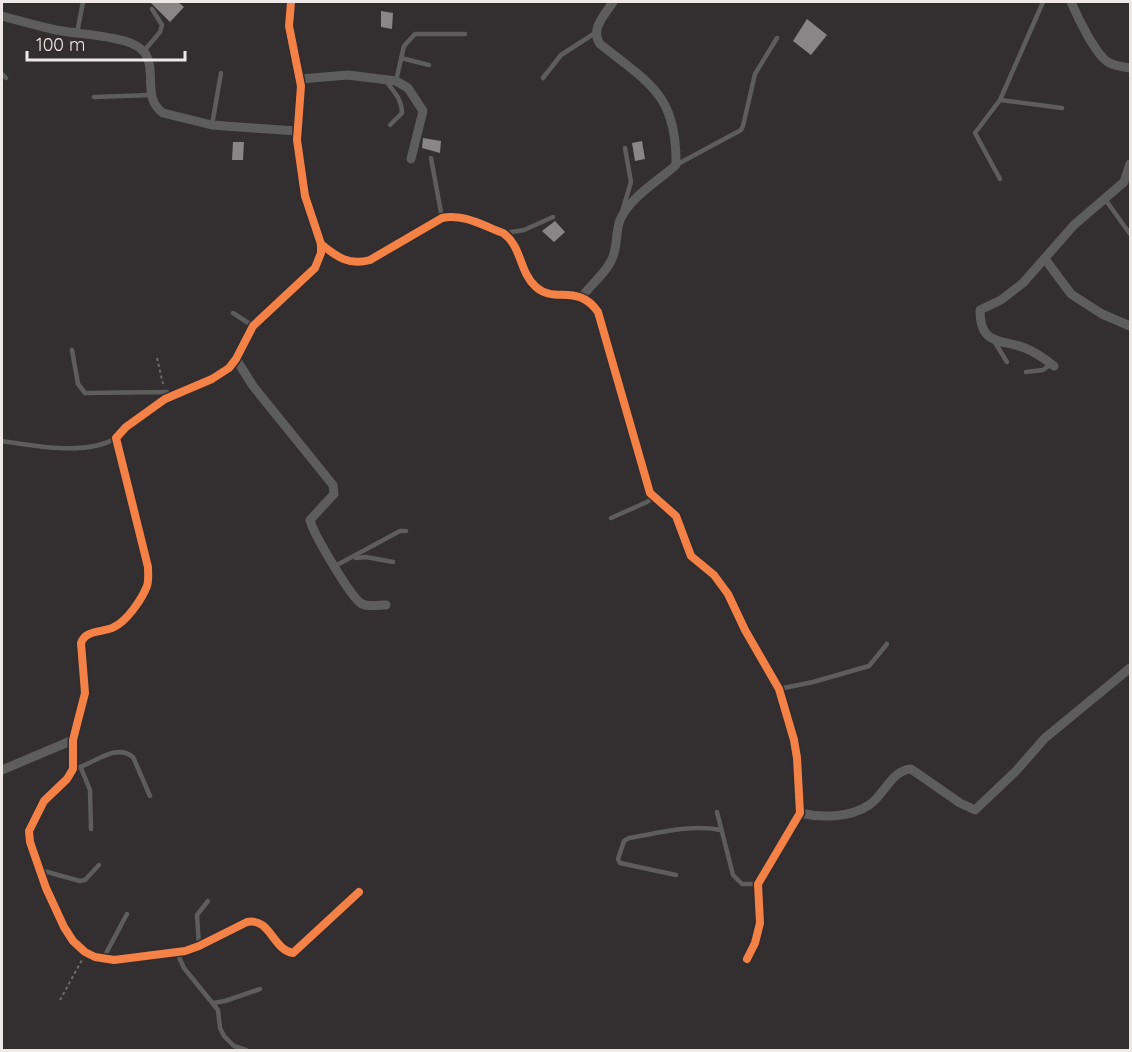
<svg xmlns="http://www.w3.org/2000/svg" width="1132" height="1052" viewBox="0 0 1132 1052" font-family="Quicksand,sans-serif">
  <rect width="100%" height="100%" fill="#332e2f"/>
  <g fill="#8a8586">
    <polygon points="150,2 178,2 184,7 170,22"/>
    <polygon points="381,11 393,13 392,29 381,27"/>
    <polygon points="807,19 827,35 811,55 793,41"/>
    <polygon points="423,138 441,141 440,153 422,148"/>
    <polygon points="642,141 645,159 635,161 632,143"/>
    <polygon points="233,142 244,142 243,160 232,160"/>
    <polygon points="555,221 565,232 554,242 542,231"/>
  </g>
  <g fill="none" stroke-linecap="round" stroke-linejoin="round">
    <g stroke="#6c6b6b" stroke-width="2" stroke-dasharray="3 3" stroke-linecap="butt">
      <polyline points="157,358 163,384"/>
      <polyline points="60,1000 82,960"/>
    </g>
    <g stroke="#5c5d5c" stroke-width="4.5">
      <polyline points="77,33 83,2"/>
      <polyline points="144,51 160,32 162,25 152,9"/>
      <polyline points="401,58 429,65"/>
      <polyline points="2,74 6,78"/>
      <polyline points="543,78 561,55 595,33"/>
      <path d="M386,81c8,11 16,18 16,32l-12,12"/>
      <polyline points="396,81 404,46 415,34 465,34"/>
      <polyline points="94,97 151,95"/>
      <polyline points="1000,100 1062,108"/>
      <polyline points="212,125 221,73"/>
      <polyline points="431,158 442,218"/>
      <polyline points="676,165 741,130 743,126 755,74 777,38"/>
      <polyline points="1000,179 975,133 1000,100 1043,2"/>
      <polyline points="1105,199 1130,234"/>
      <polyline points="622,212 631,182 625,148"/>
      <polyline points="505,233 524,230 553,217"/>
      <polyline points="233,313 253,326"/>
      <polyline points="994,341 1007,362"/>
      <polyline points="72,350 78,384 85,393 167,392 172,395"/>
      <polyline points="1026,372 1043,370 1051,364"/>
      <path d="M2,441c32,5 85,15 114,-3"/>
      <polyline points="611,518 647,502 650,500 650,493"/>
      <polyline points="356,558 366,557 393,562"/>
      <polyline points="335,566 400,531 406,531"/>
      <polyline points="779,689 813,682 869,666 887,644"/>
      <polyline points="81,768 90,790 91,829"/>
      <path d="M73,769c19,-3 41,-27 60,-12l17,39"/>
      <polyline points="717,812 733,875 742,884 758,884"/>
      <polyline points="40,870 80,881 85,880 99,865"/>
      <path d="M676,875l-56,-12 -2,-4 6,-18 5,-3c30,-5 62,-14 92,-8"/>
      <polyline points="199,946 197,915 208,901"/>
      <polyline points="177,953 184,968 218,1010 220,1028 224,1036 234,1046 246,1050"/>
      <polyline points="103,959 127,914"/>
      <polyline points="213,1003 225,1001 260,989"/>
    </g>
    <g stroke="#5c5d5c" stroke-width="9">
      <path d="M291,2l-2,24 12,60 -4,54 8,56 16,48v9l-6,15 -62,58 -17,33 -7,9 -17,11 -47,20 -39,28 -10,11 32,129c0,6 1,13 -1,19 -5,13 -20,35 -33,41 -11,6 -28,2 -33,16l4,50 -12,47v29l-6,10 -23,22 -15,30 1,11 16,46 18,39 9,14 12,11 10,5 19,3 71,-9 14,-5 48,-24c23,-5 26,28 46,31l66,-61"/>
      <path d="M1071,2c6,14 24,52 37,60 6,4 15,5 22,6"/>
      <path d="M2,16c18,5 36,10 54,14 23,4 47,5 69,11 7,2 15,6 20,12 12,19 -3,45 18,60l49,12 84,6"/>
      <polyline points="300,79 348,75 396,81 408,88 423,111 411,159"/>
      <path d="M321,244c16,13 28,22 49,16l72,-42c20,-5 42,8 61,15 19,13 16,39 33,54 19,17 42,-4 62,25l52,181 26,23 15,40 23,19 14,19 17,36 34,59 15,51 3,18 3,55 -42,71 2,39 -5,20 -8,16"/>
      <polyline points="1045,259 1071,294 1102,314 1130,326"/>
      <path d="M582,297c9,-13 23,-23 29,-36 7,-12 4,-28 9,-41 10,-23 38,-39 56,-55 1,-70 -26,-81 -76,-121 -10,-15 4,-28 13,-42"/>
      <path d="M236,359l17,27 80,99 1,9 -24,26c3,13 41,78 52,84 7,3 16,1 24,1"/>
      <path d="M1054,366c-9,-7 -19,-14 -29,-18 -24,-9 -45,-2 -45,-38l21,-10 22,-17 51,-58 50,-43 6,-18"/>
      <polyline points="2,770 73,740"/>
      <path d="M800,813c21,5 50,5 69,-8 16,-10 21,-34 42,-36l49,34 15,7 41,-39 29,-33 85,-70"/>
    </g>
    <defs>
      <g id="cycleway">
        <path d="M291,2l-2,24 12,60 -4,54 8,56 16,48v9l-6,15 -62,58 -17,33 -7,9 -17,11 -47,20 -39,28 -10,11 32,129c0,6 1,13 -1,19 -5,13 -20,35 -33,41 -11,6 -28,2 -33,16l4,50 -12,47v29l-6,10 -23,22 -15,30 1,11 16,46 18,39 9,14 12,11 10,5 19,3 71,-9 14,-5 48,-24c23,-5 26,28 46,31l66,-61"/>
        <path d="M321,244c16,13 28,22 49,16l72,-42c20,-5 42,8 61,15 19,13 16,39 33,54 19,17 42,-4 62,25l52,181 26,23 15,40 23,19 14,19 17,36 34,59 15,51 3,18 3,55 -42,71 2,39 -5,20 -8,16"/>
      </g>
    </defs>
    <use href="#cycleway" stroke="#352c2e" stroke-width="11"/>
    <use href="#cycleway" stroke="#f48246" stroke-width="8"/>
  </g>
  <rect width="1132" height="1052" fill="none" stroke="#eee8e9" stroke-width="6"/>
  <path d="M27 51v9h158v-9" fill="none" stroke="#eee8e9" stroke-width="3"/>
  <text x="36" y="51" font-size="18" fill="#eee8e9" stroke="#352c2e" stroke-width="4.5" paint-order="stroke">100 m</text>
</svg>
